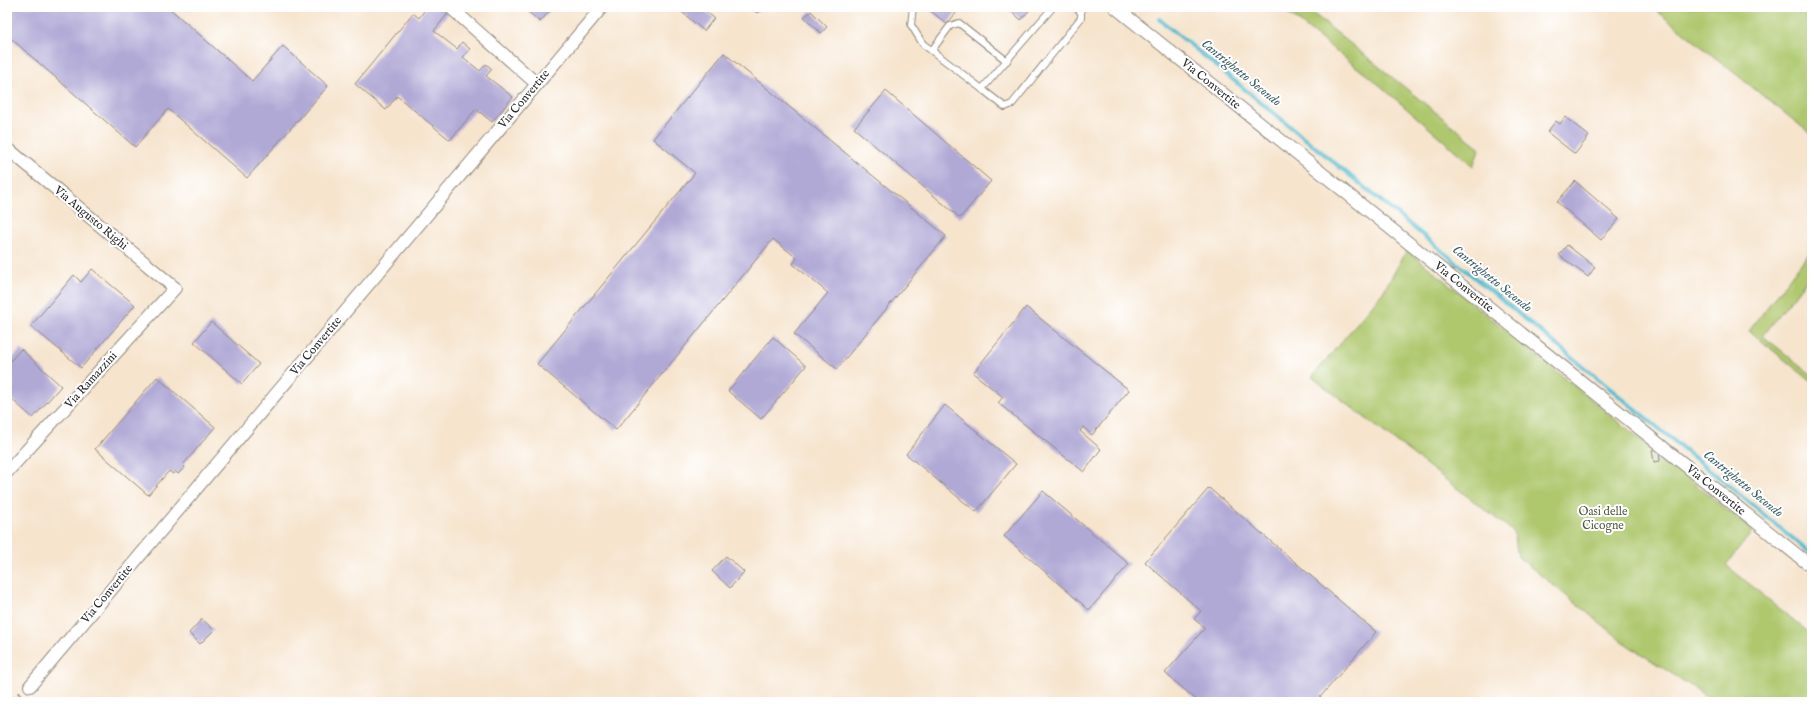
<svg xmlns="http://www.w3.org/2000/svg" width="1819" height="709" viewBox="0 0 1819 709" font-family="'IM FELL English',serif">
  <rect width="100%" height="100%" fill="#fff"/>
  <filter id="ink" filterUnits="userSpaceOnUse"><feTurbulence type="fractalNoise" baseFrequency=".025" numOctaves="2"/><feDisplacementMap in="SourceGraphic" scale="8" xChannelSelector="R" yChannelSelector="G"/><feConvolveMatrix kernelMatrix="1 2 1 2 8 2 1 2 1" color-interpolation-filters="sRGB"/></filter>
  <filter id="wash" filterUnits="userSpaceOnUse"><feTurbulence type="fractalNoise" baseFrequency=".012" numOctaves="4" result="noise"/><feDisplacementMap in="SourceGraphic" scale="16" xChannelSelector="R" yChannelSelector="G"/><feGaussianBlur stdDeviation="0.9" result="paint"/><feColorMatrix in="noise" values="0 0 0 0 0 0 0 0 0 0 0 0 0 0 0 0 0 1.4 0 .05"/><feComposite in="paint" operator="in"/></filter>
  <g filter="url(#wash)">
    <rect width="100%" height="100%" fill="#f6e4cd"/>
    <g fill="#afc86e" stroke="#6d7a4c">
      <polygon points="1280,7 1305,7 1480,148 1473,166 1377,83"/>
      <polygon points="1652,7 1812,7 1812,135"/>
      <polygon points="1812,249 1812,272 1763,336 1812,375 1812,382 1749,331"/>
      <polygon points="1407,250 1753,531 1726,565 1812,635 1812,702 1716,702 1629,646 1518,557 1514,532 1312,377 1383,292"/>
    </g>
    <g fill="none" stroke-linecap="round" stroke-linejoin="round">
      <polyline stroke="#53bcd0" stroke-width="4" points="1159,19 1812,554"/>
    </g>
    <g id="blocks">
      <g fill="#b0a9d6">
        <polygon points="7,7 168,7 252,81 283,46 328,86 247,178 168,109 135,147 7,35"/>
        <polygon points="427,7 443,7 449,12 434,31 457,49 462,42 470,49 463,57 480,71 486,64 492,69 486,76 513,97 492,122 476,109 450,140 397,96 386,110 355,84 413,13 419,18"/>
        <polygon points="523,7 553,7 540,22"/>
        <polygon points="676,7 701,7 714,18 704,31"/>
        <polygon points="749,7 762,7 757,13"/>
        <polygon points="928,7 961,7 947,24 927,8"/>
        <polygon points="1007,7 1032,7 1021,20"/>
        <polygon points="811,11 827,27 821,33 804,17"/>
        <polygon points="724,53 946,236 837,369 794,334 828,293 793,264 797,258 773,239 616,430 537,364 695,173 653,139"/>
        <polygon points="886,91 991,181 960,218 854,128"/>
        <polygon points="1565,117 1589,136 1575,154 1547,132 1556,121 1560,124"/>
        <polygon points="1575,181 1619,219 1601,240 1557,202"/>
        <polygon points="1567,245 1595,267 1588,277 1559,255"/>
        <polygon points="92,269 135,305 81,368 31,326 74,275 81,282"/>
        <polygon points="1026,307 1129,390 1092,435 1083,427 1080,431 1101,449 1084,472 998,403 1003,397 973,373"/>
        <polygon points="211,322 259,364 242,384 194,342"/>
        <polygon points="773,337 806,366 761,419 728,391"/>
        <polygon points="21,349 61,386 33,418 7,395 7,365"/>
        <polygon points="157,377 215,427 183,465 185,467 178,474 175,471 173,474 169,471 148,495 95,449"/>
        <polygon points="945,405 1016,464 976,512 906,454"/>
        <polygon points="1659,449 1660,461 1654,462 1652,450"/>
        <polygon points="1209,488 1376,632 1316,702 1199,702 1165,673 1205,628 1194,619 1201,611 1145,562"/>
        <polygon points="1043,491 1129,564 1089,610 1004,536"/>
        <polygon points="726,556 744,572 730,588 712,571"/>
        <polygon points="202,619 214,630 200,644 189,633"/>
      </g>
    </g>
  </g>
  <g filter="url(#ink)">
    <use href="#blocks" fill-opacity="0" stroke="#90887c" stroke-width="1"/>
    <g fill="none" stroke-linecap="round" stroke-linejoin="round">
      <defs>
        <g id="lane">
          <polyline points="913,7 911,25 923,44 982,89"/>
          <polyline points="1053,7 982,89 1005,107 1012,104 1081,18 1081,12 1075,7"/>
          <polyline points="932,50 950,26 959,23 1007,61"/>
        </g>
        <g id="street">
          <polyline points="450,7 537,84"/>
          <polyline points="1115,7 1812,567"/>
          <polyline points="7,148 175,288 7,472"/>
          <polyline points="30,686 602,7"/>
        </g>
      </defs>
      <use href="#lane" stroke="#90887c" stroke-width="8"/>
      <use href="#street" stroke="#90887c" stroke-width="14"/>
      <polyline stroke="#90887c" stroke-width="2.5" stroke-dasharray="3 3" stroke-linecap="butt" points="9,702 21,692"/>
      <use href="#lane" stroke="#fff" stroke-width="6"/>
      <use href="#street" stroke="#fff" stroke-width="12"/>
    </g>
  </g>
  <g text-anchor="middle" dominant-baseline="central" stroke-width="4" stroke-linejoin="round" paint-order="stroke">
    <g font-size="12" fill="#2b2b2b" stroke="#fff">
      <text transform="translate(1211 84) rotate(39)">Via Convertite</text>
      <text transform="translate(524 99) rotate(-50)">Via Convertite</text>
      <text transform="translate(91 218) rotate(40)">Via Augusto Righi</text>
      <text transform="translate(1464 287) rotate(39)">Via Convertite</text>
      <text transform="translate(316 346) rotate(-50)">Via Convertite</text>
      <text transform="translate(91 380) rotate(-48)">Via Ramazzini</text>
      <text transform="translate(1716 490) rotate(39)">Via Convertite</text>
      <text transform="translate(107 594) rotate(-50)">Via Convertite</text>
    </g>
    <g font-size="12" fill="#535a3f" stroke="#fff">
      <text x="1603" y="511">Oasi delle<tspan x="1603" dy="14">Cicogne</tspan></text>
    </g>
    <g font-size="13" font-style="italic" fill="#395e65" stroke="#fff">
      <text transform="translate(1241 73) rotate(39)">Cantrighetto Secondo</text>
      <text transform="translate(1492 279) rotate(39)">Cantrighetto Secondo</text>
      <text transform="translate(1743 484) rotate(39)">Cantrighetto Secondo</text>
    </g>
  </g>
  <rect width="1819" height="709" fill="none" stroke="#fff" stroke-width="24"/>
</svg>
